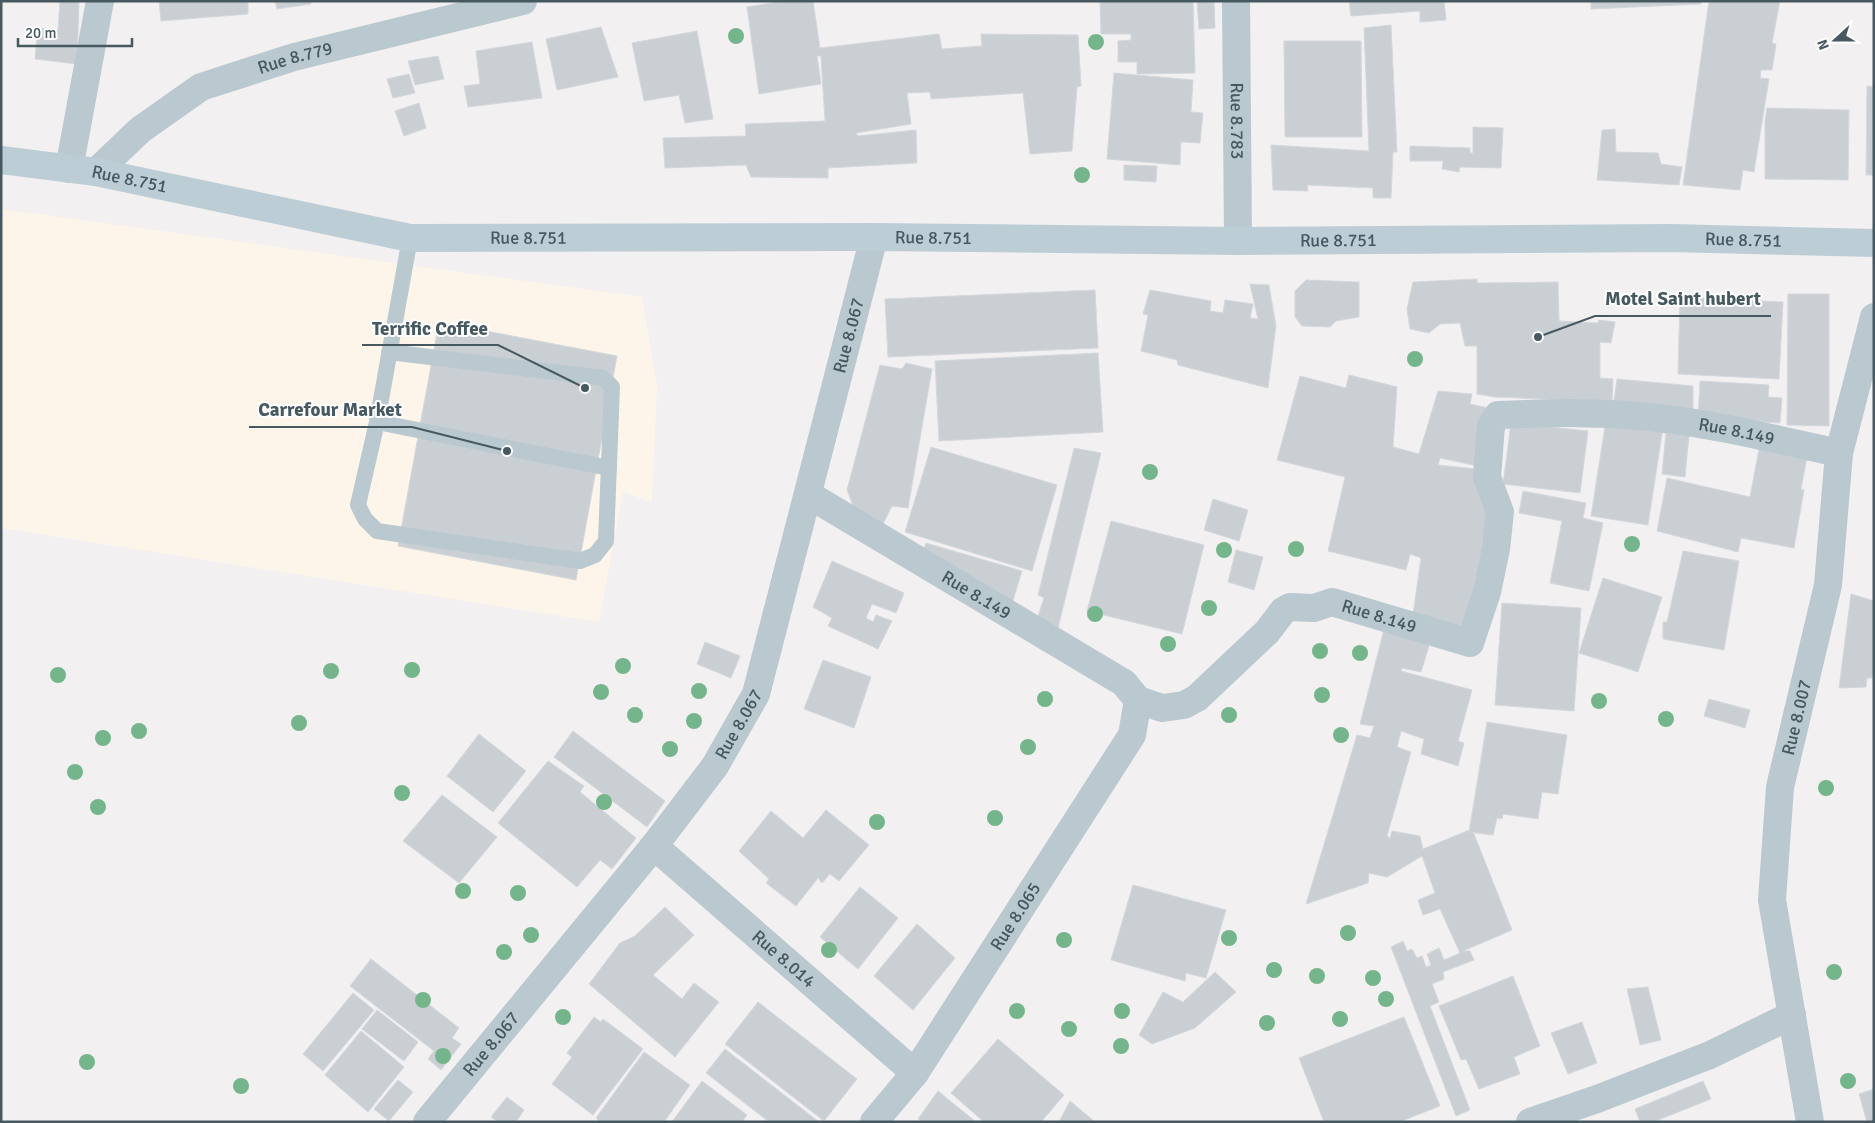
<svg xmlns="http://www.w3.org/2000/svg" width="1875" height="1123" viewBox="0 0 1875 1123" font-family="Signika,sans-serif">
  <rect width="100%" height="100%" fill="#f3f0f1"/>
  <polygon fill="#fef5ea" points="1,209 642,297 657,386 652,502 623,492 599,622 1,528"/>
  <g fill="#cacfd4" stroke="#d4d8dd">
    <polygon points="60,1 79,1 77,64 35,59 38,28 58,30"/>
    <polygon points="159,1 248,1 248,14 161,21"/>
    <polygon points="275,1 311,1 311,4 277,9"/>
    <polygon points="783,1 813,1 820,48 939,34 942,49 982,46 981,34 1078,35 1081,86 1077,87 1072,151 1030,154 1023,93 931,99 930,92 907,93 911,124 856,133 858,136 916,130 917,163 828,168 828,178 751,177 746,165 665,168 663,138 746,136 745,124 825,121 821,56 817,56 821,84 759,94 747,7"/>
    <polygon points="1100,1 1193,1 1195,73 1137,74 1137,62 1118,62 1118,41 1131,40 1131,34 1101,34"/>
    <polygon points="1197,1 1214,1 1215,28 1199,29"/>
    <polygon points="1349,1 1444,1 1446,20 1420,22 1420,11 1351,16"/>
    <polygon points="1591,1 1701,1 1701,4 1591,9"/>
    <polygon points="1709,1 1780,1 1772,43 1776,44 1772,70 1761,70 1760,78 1769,79 1754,172 1743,170 1740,190 1683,185"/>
    <polygon points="1391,25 1397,152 1393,152 1391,198 1373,198 1373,188 1307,185 1308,191 1273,190 1271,145 1369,151 1364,28"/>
    <polygon points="601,27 618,77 557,90 546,39"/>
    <polygon points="697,31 713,119 685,123 679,95 644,101 632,43"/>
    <polygon points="1284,41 1361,41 1362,137 1285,137"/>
    <polygon points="532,42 542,98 468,107 464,86 480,84 476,51"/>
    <polygon points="438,56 444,79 415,85 408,61"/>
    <polygon points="1114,73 1193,80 1191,112 1203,113 1200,143 1181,142 1180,165 1107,159"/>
    <polygon points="409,74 415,93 393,98 387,79"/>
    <polygon points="1867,86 1874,87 1874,175 1866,175"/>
    <polygon points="419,103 426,128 404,136 395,111"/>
    <polygon points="1767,108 1849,110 1848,180 1765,179 1765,122"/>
    <polygon points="1473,127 1503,128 1501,168 1460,167 1459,172 1442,169 1443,161 1410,161 1410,146 1470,148 1470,153 1473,153"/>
    <polygon points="1615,129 1616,152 1658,153 1661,164 1682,167 1679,185 1597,180 1602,130"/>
    <polygon points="1124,165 1157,166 1156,182 1124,180"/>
    <polygon points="1477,279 1477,283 1558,282 1559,321 1598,323 1599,320 1615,322 1611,343 1600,342 1600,378 1613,379 1612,402 1495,397 1477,394 1477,346 1465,346 1460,323 1440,324 1429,333 1410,329 1407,309 1413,282"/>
    <polygon points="1306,280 1359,282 1359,317 1336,321 1330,327 1302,326 1295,317 1295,291"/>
    <polygon points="1250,284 1269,285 1276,326 1268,388 1178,365 1177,360 1141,351 1148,315 1143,314 1150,290 1211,301 1210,311 1223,313 1225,300 1253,304 1250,318 1258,319"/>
    <polygon points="1095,290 1098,348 888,357 885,299"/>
    <polygon points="1788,294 1829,294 1829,426 1787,425"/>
    <polygon points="1680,297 1783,302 1779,379 1678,374"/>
    <polygon points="439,322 617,356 576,580 398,546"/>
    <polygon points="1098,353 1103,432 939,441 935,361"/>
    <polygon points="906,363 932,369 908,508 892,506 882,526 855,511 847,490 880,365 902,369"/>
    <polygon points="1349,375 1397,387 1393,447 1419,454 1438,391 1472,394 1470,404 1493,409 1482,467 1440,458 1438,465 1486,470 1487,520 1472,628 1412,622 1421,558 1410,554 1406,570 1328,551 1345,477 1277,460 1300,376 1346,388"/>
    <polygon points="1617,379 1693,386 1693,409 1614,401"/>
    <polygon points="1700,381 1769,385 1768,397 1782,398 1780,423 1698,418"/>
    <polygon points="1606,420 1663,428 1648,525 1591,516"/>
    <polygon points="1511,423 1588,431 1580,493 1503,484"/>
    <polygon points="1666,433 1689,436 1685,477 1662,474"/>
    <polygon points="931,447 1057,485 1032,571 905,532"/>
    <polygon points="1074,448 1101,453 1057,632 1036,622 1044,598 1038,595"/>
    <polygon points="1759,449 1807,457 1801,489 1804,490 1794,548 1741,538 1738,552 1657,531 1667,478 1750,497"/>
    <polygon points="1523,491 1586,503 1583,518 1603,523 1589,591 1550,583 1562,521 1519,513"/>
    <polygon points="1213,499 1248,510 1239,541 1204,530"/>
    <polygon points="1111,521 1204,545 1182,634 1087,611"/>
    <polygon points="926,543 1022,571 1011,607 922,556"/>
    <polygon points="1236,550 1263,557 1254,590 1228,582"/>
    <polygon points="1683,551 1739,561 1724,650 1663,639 1663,622 1667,622"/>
    <polygon points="832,561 904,593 896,613 872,604 866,618 873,622 876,615 892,621 878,649 828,626 832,618 813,607"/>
    <polygon points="1603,578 1662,597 1638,672 1579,653"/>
    <polygon points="1851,594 1874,601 1874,668 1872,678 1867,678 1866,687 1839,688"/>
    <polygon points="1502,603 1581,608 1574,711 1495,705"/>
    <polygon points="1384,629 1431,640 1421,672 1402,668 1401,671 1472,690 1458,741 1464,743 1458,766 1421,754 1424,739 1401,731 1397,747 1411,752 1387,836 1390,838 1392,831 1420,836 1423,849 1472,829 1512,930 1463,951 1470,951 1474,960 1443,972 1444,979 1432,984 1439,1002 1430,1006 1470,1110 1456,1116 1391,947 1403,941 1407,951 1412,949 1417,958 1422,956 1426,967 1431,965 1427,954 1439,948 1444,960 1460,953 1440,909 1423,915 1418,900 1435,893 1422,856 1387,877 1369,873 1368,883 1306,904 1357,735 1370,738 1374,726 1360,724"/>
    <polygon points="705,642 740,656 731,678 697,664"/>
    <polygon points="823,660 871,677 854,728 804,709"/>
    <polygon points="1709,699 1750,710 1745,728 1704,716"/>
    <polygon points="1487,722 1567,735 1558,794 1542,792 1538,819 1503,814 1502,819 1497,818 1493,835 1469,832"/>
    <polygon points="573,731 665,801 647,827 554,757"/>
    <polygon points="479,734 526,771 493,812 447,776"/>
    <polygon points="548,761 584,786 580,792 636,838 612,869 600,860 577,887 498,823"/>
    <polygon points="442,795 497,837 459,883 403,841"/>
    <polygon points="826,810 869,845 839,881 830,874 822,883 818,878 796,906 766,883 769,879 739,851 771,811 803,838"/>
    <polygon points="1133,885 1226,910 1206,978 1186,973 1185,981 1111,960"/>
    <polygon points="860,887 898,918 858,969 820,937"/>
    <polygon points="665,907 694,935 653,975 682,999 694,983 719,1002 675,1057 589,984 620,943 635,936"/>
    <polygon points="917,924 955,958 913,1010 874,976"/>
    <polygon points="371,959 459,1028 452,1038 461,1044 441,1070 428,1059 434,1051 350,986"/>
    <polygon points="1215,972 1236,992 1195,1028 1152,1044 1139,1035 1163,992 1183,1002"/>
    <polygon points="1513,976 1540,1046 1514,1057 1520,1074 1479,1089 1466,1059 1461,1060 1439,1006"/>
    <polygon points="1648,987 1661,1040 1640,1045 1627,989"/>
    <polygon points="353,993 374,1010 323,1071 303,1054"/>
    <polygon points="758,1002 857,1079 824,1121 725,1044"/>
    <polygon points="377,1010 418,1042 404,1061 362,1029"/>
    <polygon points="594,1017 601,1022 603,1019 643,1049 593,1115 552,1084 572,1057 567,1053"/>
    <polygon points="1404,1017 1440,1106 1399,1122 1324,1122 1299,1058"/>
    <polygon points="1582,1022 1597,1063 1568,1074 1551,1033"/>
    <polygon points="361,1031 404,1067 368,1112 325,1075"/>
    <polygon points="998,1039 1064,1095 1041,1122 984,1122 951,1093"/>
    <polygon points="725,1049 819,1122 769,1122 706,1073"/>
    <polygon points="644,1052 690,1085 664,1122 600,1122 596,1118"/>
    <polygon points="398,1080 413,1092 389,1121 374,1109"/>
    <polygon points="702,1081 747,1115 742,1122 672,1122"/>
    <polygon points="1703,1081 1711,1099 1653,1122 1640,1122 1635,1109"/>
    <polygon points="1874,1089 1874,1122 1867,1122 1859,1094"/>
    <polygon points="938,1091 976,1122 923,1122 918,1119"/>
    <polygon points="507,1097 524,1110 516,1122 498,1122 491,1117"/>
    <polygon points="1070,1101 1095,1122 1059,1122"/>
  </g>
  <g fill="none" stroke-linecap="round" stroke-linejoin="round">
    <g stroke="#bac8cf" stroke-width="16">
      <polyline points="389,352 603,378 612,387 606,541 595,555 580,561 377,531 365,519 358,505 377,422 410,238"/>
      <polyline points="377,422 609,468"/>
    </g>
    <g stroke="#bac8cf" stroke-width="28">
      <path id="s1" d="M1236,1l2,240"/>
      <polyline points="69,169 100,1"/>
      <path id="s2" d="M96,172l44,-42 61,-43 93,-30 229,-56"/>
      <path id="s3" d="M809,495l315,188 14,17 24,8 22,-3 13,-7 70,-66 16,-21 7,-4 24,1 18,-6 138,41 17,-51 9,-43 4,-37 -13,-35 4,-51 7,-11c54,-2 107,-4 160,3 61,7 121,22 181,35"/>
      <path id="s4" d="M654,846l261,227"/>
      <path id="s5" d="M427,1122l227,-276 61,-80 41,-72 118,-457"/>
      <path id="s6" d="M874,1122l41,-49 217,-338 6,-35"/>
      <polyline points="1530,1122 1597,1099 1710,1055 1792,1015"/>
      <path id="s7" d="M1810,1122l-38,-222 8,-113 48,-202 11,-132 35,-136"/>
    </g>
    <path stroke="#bdcdd6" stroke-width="28" id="s8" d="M1,160l95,12 314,66 464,-1 364,4 432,-3 204,5"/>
  </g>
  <g fill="#75b58b">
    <circle cx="736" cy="36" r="8"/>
    <circle cx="1096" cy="42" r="8"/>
    <circle cx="1082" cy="175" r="8"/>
    <circle cx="1415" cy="359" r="8"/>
    <circle cx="1150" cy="472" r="8"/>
    <circle cx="1632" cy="544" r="8"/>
    <circle cx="1296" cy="549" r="8"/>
    <circle cx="1224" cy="550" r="8"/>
    <circle cx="1209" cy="608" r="8"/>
    <circle cx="1095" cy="614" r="8"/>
    <circle cx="1168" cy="644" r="8"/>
    <circle cx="1320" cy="651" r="8"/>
    <circle cx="1360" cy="653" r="8"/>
    <circle cx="623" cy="666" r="8"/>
    <circle cx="412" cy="670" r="8"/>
    <circle cx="331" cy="671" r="8"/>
    <circle cx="58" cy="675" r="8"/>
    <circle cx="699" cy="691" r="8"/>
    <circle cx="601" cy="692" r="8"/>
    <circle cx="1322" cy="695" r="8"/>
    <circle cx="1045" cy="699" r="8"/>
    <circle cx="1599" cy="701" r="8"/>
    <circle cx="635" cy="715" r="8"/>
    <circle cx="1229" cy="715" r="8"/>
    <circle cx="1666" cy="719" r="8"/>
    <circle cx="694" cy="721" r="8"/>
    <circle cx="299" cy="723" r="8"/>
    <circle cx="139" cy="731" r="8"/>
    <circle cx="1341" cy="735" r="8"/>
    <circle cx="103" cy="738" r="8"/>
    <circle cx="1028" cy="747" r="8"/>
    <circle cx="670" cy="749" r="8"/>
    <circle cx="75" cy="772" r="8"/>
    <circle cx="1826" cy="788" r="8"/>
    <circle cx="402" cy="793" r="8"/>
    <circle cx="604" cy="802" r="8"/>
    <circle cx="98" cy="807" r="8"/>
    <circle cx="995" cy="818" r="8"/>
    <circle cx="877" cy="822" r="8"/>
    <circle cx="463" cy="891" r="8"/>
    <circle cx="518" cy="893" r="8"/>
    <circle cx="1348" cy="933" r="8"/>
    <circle cx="531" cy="935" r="8"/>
    <circle cx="1229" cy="938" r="8"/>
    <circle cx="1064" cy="940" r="8"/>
    <circle cx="829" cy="950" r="8"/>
    <circle cx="504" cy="952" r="8"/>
    <circle cx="1274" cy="970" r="8"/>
    <circle cx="1834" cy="972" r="8"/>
    <circle cx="1317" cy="976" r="8"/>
    <circle cx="1373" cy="978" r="8"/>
    <circle cx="1386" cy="999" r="8"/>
    <circle cx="423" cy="1000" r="8"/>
    <circle cx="1017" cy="1011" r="8"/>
    <circle cx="1122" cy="1011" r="8"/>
    <circle cx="563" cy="1017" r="8"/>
    <circle cx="1340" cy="1019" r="8"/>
    <circle cx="1267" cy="1023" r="8"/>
    <circle cx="1069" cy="1029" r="8"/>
    <circle cx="1121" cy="1046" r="8"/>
    <circle cx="443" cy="1056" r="8"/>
    <circle cx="87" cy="1062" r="8"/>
    <circle cx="1848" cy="1081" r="8"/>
    <circle cx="241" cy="1086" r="8"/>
  </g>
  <g text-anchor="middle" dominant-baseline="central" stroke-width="4" stroke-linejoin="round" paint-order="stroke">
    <g font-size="18" fill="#465860" stroke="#fff">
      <text stroke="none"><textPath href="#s2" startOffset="234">Rue 8.779</textPath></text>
      <text stroke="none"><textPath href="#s1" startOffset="120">Rue 8.783</textPath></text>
      <text stroke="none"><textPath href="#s8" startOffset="130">Rue 8.751</textPath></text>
      <text stroke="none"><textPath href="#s8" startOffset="535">Rue 8.751</textPath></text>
      <text stroke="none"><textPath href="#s8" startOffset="940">Rue 8.751</textPath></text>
      <text stroke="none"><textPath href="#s8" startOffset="1345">Rue 8.751</textPath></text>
      <text stroke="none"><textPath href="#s8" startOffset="1750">Rue 8.751</textPath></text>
      <text stroke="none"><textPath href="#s5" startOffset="911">Rue 8.067</textPath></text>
      <text stroke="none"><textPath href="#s3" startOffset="1245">Rue 8.149</textPath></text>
      <text stroke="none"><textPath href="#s3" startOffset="195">Rue 8.149</textPath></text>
      <text stroke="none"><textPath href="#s3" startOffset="674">Rue 8.149</textPath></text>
      <text stroke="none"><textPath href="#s7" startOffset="410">Rue 8.007</textPath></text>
      <text stroke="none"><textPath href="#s5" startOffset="506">Rue 8.067</textPath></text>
      <text stroke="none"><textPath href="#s6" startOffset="250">Rue 8.065</textPath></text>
      <text stroke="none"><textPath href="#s4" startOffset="172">Rue 8.014</textPath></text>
      <text stroke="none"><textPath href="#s5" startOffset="101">Rue 8.067</textPath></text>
    </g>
  </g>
  <path fill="none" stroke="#465860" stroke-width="2" d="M1538 337L1595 316H1771M585 388L498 345H362M507 451L412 427H249"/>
  <g fill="#465860" stroke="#fff" stroke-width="2">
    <circle cx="1538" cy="337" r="5"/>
    <circle cx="585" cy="388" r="5"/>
    <circle cx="507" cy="451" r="5"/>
  </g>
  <g font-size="19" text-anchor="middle" font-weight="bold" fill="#465860" stroke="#fff" stroke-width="4" stroke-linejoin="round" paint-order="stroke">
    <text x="1683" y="305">Motel Saint hubert</text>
    <text x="430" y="335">Terrific Coffee</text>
    <text x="330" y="416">Carrefour Market</text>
  </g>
  <rect width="1875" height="1123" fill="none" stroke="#465860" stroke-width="5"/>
  <g transform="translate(1835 40) rotate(249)" stroke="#ffffff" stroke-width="4" paint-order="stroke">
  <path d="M0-4L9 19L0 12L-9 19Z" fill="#465860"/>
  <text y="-8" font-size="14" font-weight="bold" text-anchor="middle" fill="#465860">N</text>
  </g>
  <path d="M18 38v8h114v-8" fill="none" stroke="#465860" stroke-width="2.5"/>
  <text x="25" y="38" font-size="15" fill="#465860" stroke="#ffffff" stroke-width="4" paint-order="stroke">20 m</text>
</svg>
